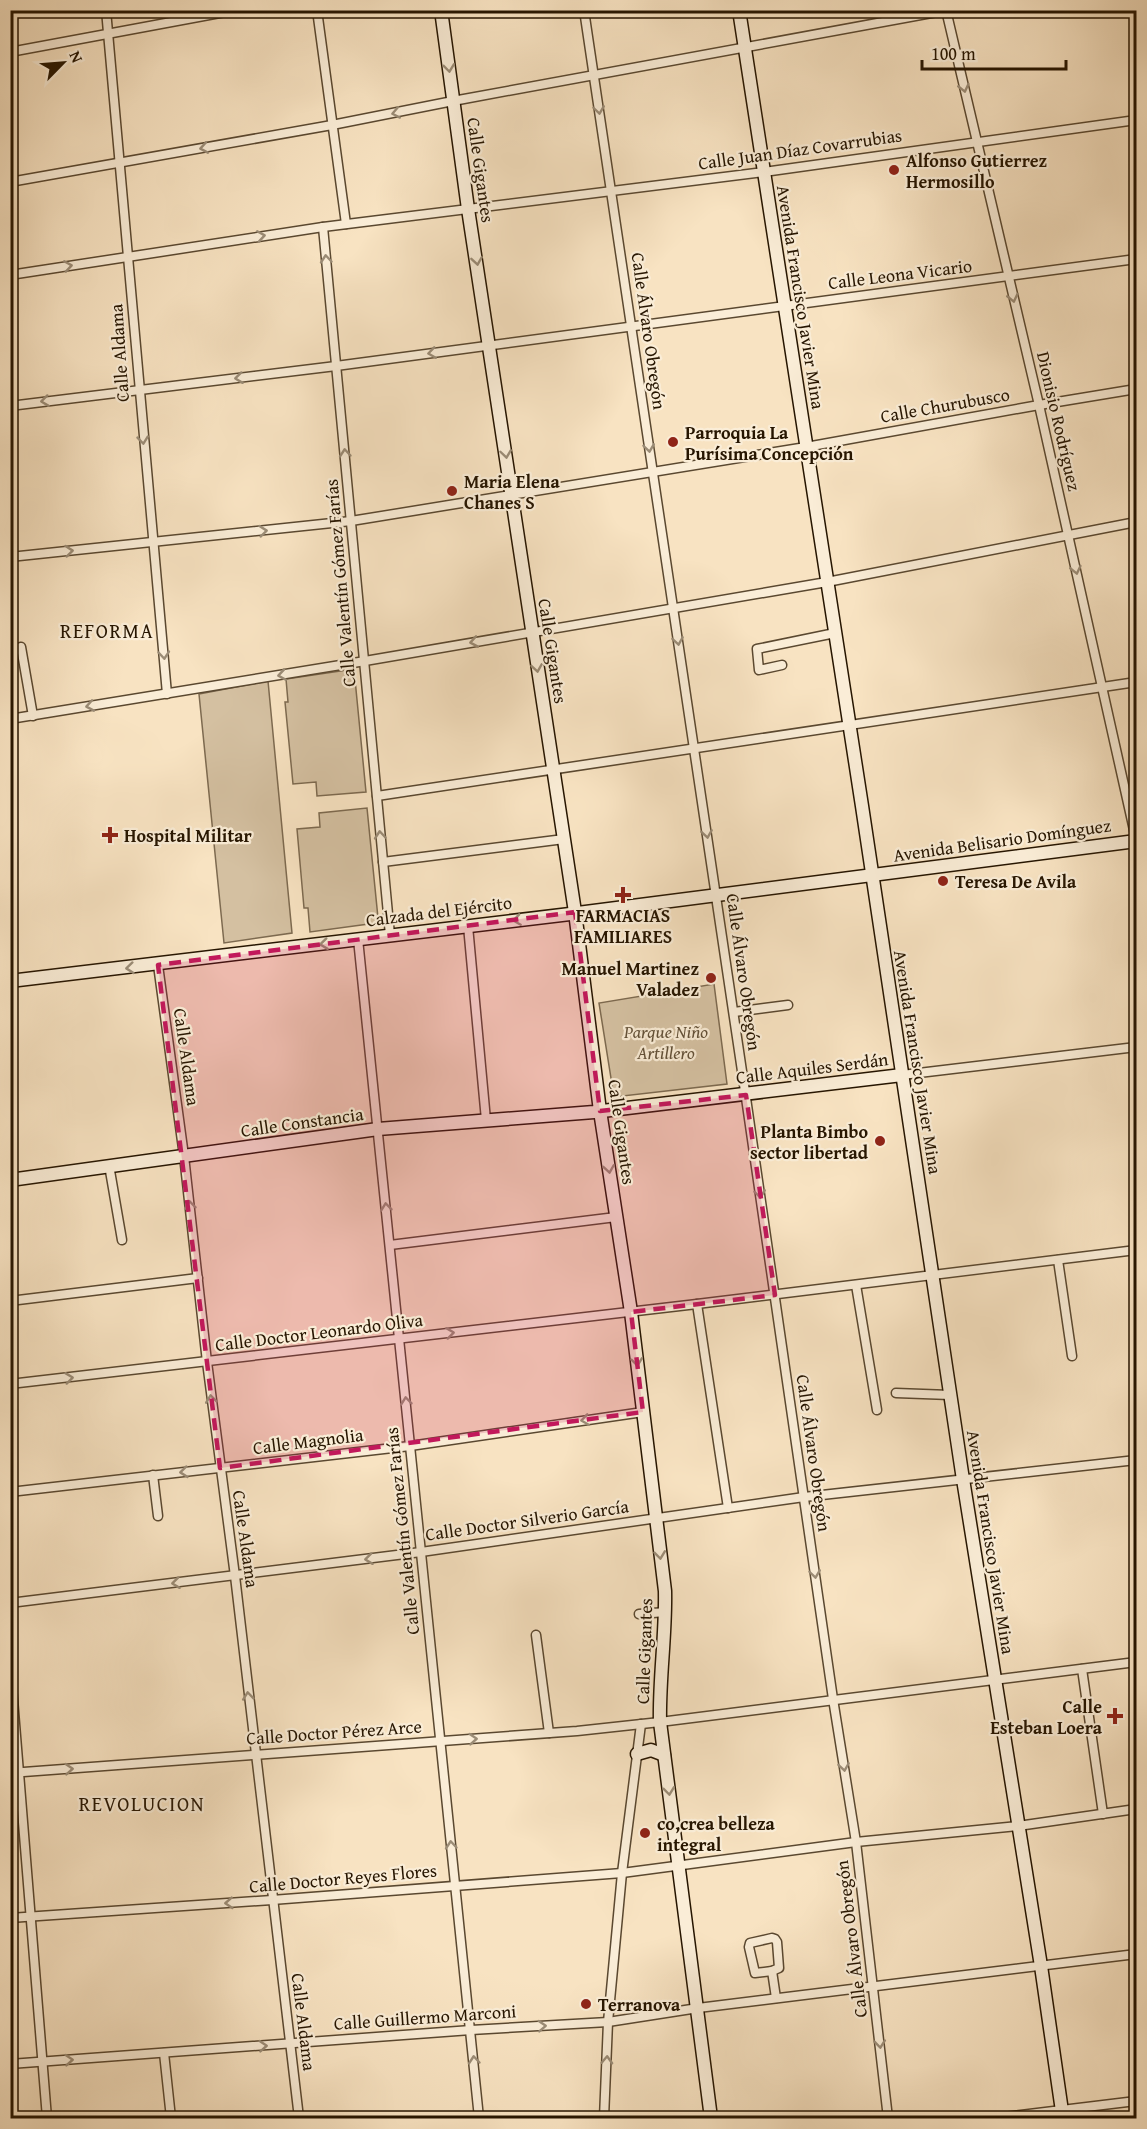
<svg xmlns="http://www.w3.org/2000/svg" width="1147" height="2129" viewBox="0 0 1147 2129" font-family="'Gentium Book Plus',serif">
  <rect width="100%" height="100%" fill="#f8e3c2"/>
  <filter id="stains"><feTurbulence type="fractalNoise" baseFrequency=".00333" numOctaves="4"/><feColorMatrix values="0 0 0 0 .2 0 0 0 0 .09 0 0 0 0 .02 0 0 0 .5 -.17"/></filter>
  <radialGradient id="worn" r=".72"><stop offset=".6" stop-color="#630" stop-opacity="0"/><stop offset="1" stop-color="#630" stop-opacity=".3"/></radialGradient>
  <g fill="#d4c0a1" stroke="#7d6a50" stroke-width="1.5">
    <polygon points="354,669 366,792 317,796 316,782 293,784 285,702 288,702 286,679"/>
    <polygon points="268,681 292,933 224,943 199,694"/>
    <polygon points="367,808 378,918 376,923 310,932 308,908 304,908 297,829 320,827 319,813"/>
    <polygon points="714,984 727,1084 614,1097 599,1003"/>
  </g>
  <g fill="none" stroke-linecap="round" stroke-linejoin="round">
    <defs>
      <g id="minor">
        <path d="M106,10c19,228 39,456 61,684"/>
        <polyline points="317,10 346,224"/>
        <polyline points="584,10 746,1098 833,1699 856,1842 888,2118"/>
        <polyline points="946,10 1039,405 1136,839"/>
        <polyline points="10,52 236,10"/>
        <polyline points="10,182 332,125 453,101 948,10"/>
        <polyline points="323,227 390,935"/>
        <polyline points="10,275 323,227 764,172 1136,120"/>
        <polyline points="10,406 336,366 1136,259"/>
        <polyline points="10,557 351,521 806,447 1039,405 1136,389"/>
        <polyline points="21,647 33,716"/>
        <polyline points="782,665 759,670 757,649 835,633"/>
        <polyline points="10,719 359,662 827,582 1136,522"/>
        <polyline points="377,796 1136,682"/>
        <polyline points="383,862 564,839"/>
        <polyline points="468,926 486,1120"/>
        <polyline points="358,939 479,2118"/>
        <polyline points="158,965 184,1156 207,1362 235,1576 299,2118"/>
        <polyline points="734,1012 788,1005"/>
        <polyline points="902,1075 1136,1047"/>
        <polyline points="109,1165 122,1240"/>
        <polyline points="390,1245 616,1217"/>
        <polyline points="1058,1260 1072,1356"/>
        <polyline points="856,1285 877,1410"/>
        <polyline points="10,1301 198,1278"/>
        <polyline points="697,1304 728,1508"/>
        <polyline points="10,1384 697,1304 1136,1250"/>
        <polyline points="896,1393 950,1395"/>
        <polyline points="153,1475 158,1516"/>
        <polyline points="10,1492 410,1446 643,1412"/>
        <polyline points="10,1603 421,1552 804,1497 1136,1460"/>
        <polyline points="639,1614 666,1612"/>
        <polyline points="536,1635 549,1733"/>
        <polyline points="10,1662 47,2118"/>
        <polyline points="1082,1669 1103,1814"/>
        <polyline points="10,1773 577,1731 660,1722 1136,1662"/>
        <polyline points="10,1918 272,1900 622,1873 856,1842 1018,1826 1136,1809"/>
        <polygon points="772,1938 775,1939 777,1942 779,1968 772,1971 755,1973 749,1947 750,1943"/>
        <polyline points="772,1971 776,1998"/>
        <polyline points="164,2053 171,2118"/>
        <polyline points="10,2064 471,2030 608,2022 698,2008 1136,1954"/>
        <polyline points="604,2118 608,2022 622,1873 641,1724"/>
        <polyline points="996,2118 1136,2101"/>
      </g>
      <g id="secondary">
        <path d="M441,10l27,199 107,703 25,199 31,201 34,279c1,44 -6,87 -5,131l51,396"/>
        <polyline points="739,10 862,806 962,1473 1041,1966 1063,2118"/>
        <polyline points="10,981 570,914 1136,841"/>
        <polyline points="10,1180 378,1129 594,1112 902,1075"/>
        <polyline points="637,1754 651,1750 664,1755"/>
      </g>
    </defs>
    <use href="#minor" stroke="#5a4830" stroke-width="11"/>
    <use href="#secondary" stroke="#261500" stroke-width="15"/>
    <use href="#minor" stroke="#faedd7" stroke-width="8"/>
    <use href="#secondary" stroke="#faedd7" stroke-width="12"/>
  </g>
  <defs><path id="oneway-chevron" d="M-2-3.5L2.5 0L-2 3.5" fill="none" stroke-width="1.6" stroke-linecap="round" stroke-linejoin="round" transform="scale(1.5)"/></defs>
  <g stroke="#9b8c76">
    <use href="#oneway-chevron" transform="translate(449 68) rotate(83)"/>
    <use href="#oneway-chevron" transform="translate(964 88) rotate(77)"/>
    <use href="#oneway-chevron" transform="translate(599 110) rotate(82)"/>
    <use href="#oneway-chevron" transform="translate(396 113) rotate(169)"/>
    <use href="#oneway-chevron" transform="translate(204 148) rotate(170)"/>
    <use href="#oneway-chevron" transform="translate(261 236) rotate(-9)"/>
    <use href="#oneway-chevron" transform="translate(326 259) rotate(-95)"/>
    <use href="#oneway-chevron" transform="translate(477 261) rotate(81)"/>
    <use href="#oneway-chevron" transform="translate(68 266) rotate(-9)"/>
    <use href="#oneway-chevron" transform="translate(1013 298) rotate(77)"/>
    <use href="#oneway-chevron" transform="translate(432 353) rotate(172)"/>
    <use href="#oneway-chevron" transform="translate(239 378) rotate(173)"/>
    <use href="#oneway-chevron" transform="translate(45 401) rotate(173)"/>
    <use href="#oneway-chevron" transform="translate(143 440) rotate(84)"/>
    <use href="#oneway-chevron" transform="translate(649 448) rotate(82)"/>
    <use href="#oneway-chevron" transform="translate(345 453) rotate(-95)"/>
    <use href="#oneway-chevron" transform="translate(506 454) rotate(82)"/>
    <use href="#oneway-chevron" transform="translate(263 531) rotate(-6)"/>
    <use href="#oneway-chevron" transform="translate(69 551) rotate(-6)"/>
    <use href="#oneway-chevron" transform="translate(1076 570) rotate(77)"/>
    <use href="#oneway-chevron" transform="translate(678 641) rotate(81)"/>
    <use href="#oneway-chevron" transform="translate(474 642) rotate(170)"/>
    <use href="#oneway-chevron" transform="translate(164 655) rotate(85)"/>
    <use href="#oneway-chevron" transform="translate(537 668) rotate(81)"/>
    <use href="#oneway-chevron" transform="translate(282 675) rotate(171)"/>
    <use href="#oneway-chevron" transform="translate(90 706) rotate(170)"/>
    <use href="#oneway-chevron" transform="translate(707 834) rotate(81)"/>
    <use href="#oneway-chevron" transform="translate(380 835) rotate(-95)"/>
    <use href="#oneway-chevron" transform="translate(517 920) rotate(172)"/>
    <use href="#oneway-chevron" transform="translate(324 944) rotate(173)"/>
    <use href="#oneway-chevron" transform="translate(130 968) rotate(174)"/>
    <use href="#oneway-chevron" transform="translate(609 1169) rotate(81)"/>
    <use href="#oneway-chevron" transform="translate(760 1194) rotate(82)"/>
    <use href="#oneway-chevron" transform="translate(190 1205) rotate(-96)"/>
    <use href="#oneway-chevron" transform="translate(386 1207) rotate(-96)"/>
    <use href="#oneway-chevron" transform="translate(450 1333) rotate(-7)"/>
    <use href="#oneway-chevron" transform="translate(637 1362) rotate(83)"/>
    <use href="#oneway-chevron" transform="translate(69 1378) rotate(-7)"/>
    <use href="#oneway-chevron" transform="translate(211 1399) rotate(-97)"/>
    <use href="#oneway-chevron" transform="translate(406 1401) rotate(-96)"/>
    <use href="#oneway-chevron" transform="translate(585 1420) rotate(172)"/>
    <use href="#oneway-chevron" transform="translate(184 1472) rotate(174)"/>
    <use href="#oneway-chevron" transform="translate(660 1555) rotate(83)"/>
    <use href="#oneway-chevron" transform="translate(369 1559) rotate(173)"/>
    <use href="#oneway-chevron" transform="translate(815 1574) rotate(82)"/>
    <use href="#oneway-chevron" transform="translate(176 1583) rotate(173)"/>
    <use href="#oneway-chevron" transform="translate(248 1696) rotate(-96)"/>
    <use href="#oneway-chevron" transform="translate(473 1739) rotate(-4)"/>
    <use href="#oneway-chevron" transform="translate(844 1767) rotate(81)"/>
    <use href="#oneway-chevron" transform="translate(69 1769) rotate(-4)"/>
    <use href="#oneway-chevron" transform="translate(669 1791) rotate(83)"/>
    <use href="#oneway-chevron" transform="translate(451 1845) rotate(-95)"/>
    <use href="#oneway-chevron" transform="translate(229 1903) rotate(176)"/>
    <use href="#oneway-chevron" transform="translate(542 2026) rotate(-3)"/>
    <use href="#oneway-chevron" transform="translate(880 2044) rotate(84)"/>
    <use href="#oneway-chevron" transform="translate(263 2046) rotate(-4)"/>
    <use href="#oneway-chevron" transform="translate(69 2060) rotate(-4)"/>
    <use href="#oneway-chevron" transform="translate(474 2060) rotate(-95)"/>
    <use href="#oneway-chevron" transform="translate(607 2060) rotate(-88)"/>
  </g>
  <path fill="#c2185b" fill-opacity="0.2" stroke="#c2185b" stroke-width="4.5" stroke-dasharray="12 8" stroke-linejoin="round" d="M575,912l25,199 146,-16 29,200 -144,17 12,100 -423,56 -62,-503z"/>
  <g fill="#8f2418" stroke="#faedd7" stroke-width="2">
    <circle cx="894" cy="170" r="6"/>
    <circle cx="673" cy="442" r="6"/>
    <circle cx="452" cy="491" r="6"/>
    <path d="M107 826h6v6h6v6h-6v6h-6v-6h-6v-6h6z"/>
    <circle cx="943" cy="881" r="6"/>
    <path d="M620 886h6v6h6v6h-6v6h-6v-6h-6v-6h6z"/>
    <circle cx="711" cy="978" r="6"/>
    <circle cx="880" cy="1141" r="6"/>
    <path d="M1112 1707h6v6h6v6h-6v6h-6v-6h-6v-6h6z"/>
    <circle cx="645" cy="1833" r="6"/>
    <circle cx="586" cy="2004" r="6"/>
  </g>
  <g text-anchor="middle" dominant-baseline="central" stroke-width="4.5" stroke-linejoin="round" paint-order="stroke">
    <g font-size="18" fill="#261500" stroke="#faedd7">
      <text transform="translate(800 149) rotate(-8)">Calle Juan Díaz Covarrubias</text>
      <text transform="translate(481 170) rotate(82)">Calle Gigantes</text>
      <text transform="translate(900 274) rotate(-7)">Calle Leona Vicario</text>
      <text transform="translate(801 297) rotate(81)">Avenida Francisco Javier Mina</text>
      <text transform="translate(649 331) rotate(82)">Calle Álvaro Obregón</text>
      <text transform="translate(119 353) rotate(-94)">Calle Aldama</text>
      <text transform="translate(945 405) rotate(-10)">Calle Churubusco</text>
      <text transform="translate(1059 421) rotate(77)">Dionisio Rodríguez</text>
      <text transform="translate(340 583) rotate(-95)">Calle Valentín Gómez Farías</text>
      <text transform="translate(553 651) rotate(81)">Calle Gigantes</text>
      <text transform="translate(1002 840) rotate(-8)">Avenida Belisario Domínguez</text>
      <text transform="translate(439 911) rotate(-7)">Calzada del Ejército</text>
      <text transform="translate(744 972) rotate(82)">Calle Álvaro Obregón</text>
      <text transform="translate(187 1057) rotate(82)">Calle Aldama</text>
      <text transform="translate(918 1062) rotate(81)">Avenida Francisco Javier Mina</text>
      <text transform="translate(812 1068) rotate(-7)">Calle Aquiles Serdán</text>
      <text transform="translate(302 1122) rotate(-8)">Calle Constancia</text>
      <text transform="translate(622 1132) rotate(82)">Calle Gigantes</text>
      <text transform="translate(319 1332) rotate(-7)">Calle Doctor Leonardo Oliva</text>
      <text transform="translate(308 1441) rotate(-7)">Calle Magnolia</text>
      <text transform="translate(814 1453) rotate(82)">Calle Álvaro Obregón</text>
      <text transform="translate(527 1520) rotate(-8)">Calle Doctor Silverio García</text>
      <text transform="translate(402 1531) rotate(-96)">Calle Valentín Gómez Farías</text>
      <text transform="translate(246 1539) rotate(82)">Calle Aldama</text>
      <text transform="translate(991 1542) rotate(81)">Avenida Francisco Javier Mina</text>
      <text transform="translate(644 1651) rotate(-88)">Calle Gigantes</text>
      <text transform="translate(334 1732) rotate(-4)">Calle Doctor Pérez Arce</text>
      <text transform="translate(343 1878) rotate(-5)">Calle Doctor Reyes Flores</text>
      <text transform="translate(851 1939) rotate(-97)">Calle Álvaro Obregón</text>
      <text transform="translate(425 2017) rotate(-4)">Calle Guillermo Marconi</text>
      <text transform="translate(304 2022) rotate(83)">Calle Aldama</text>
    </g>
    <g font-size="18" font-weight="bold" fill="#261500" stroke="#faedd7" text-anchor="start">
      <text x="906" y="160">Alfonso Gutierrez<tspan x="906" dy="21">Hermosillo</tspan></text>
      <text x="685" y="432">Parroquia La<tspan x="685" dy="21">Purísima Concepción</tspan></text>
      <text x="464" y="481">Maria Elena<tspan x="464" dy="21">Chanes S</tspan></text>
      <text x="124" y="835">Hospital Militar</text>
      <text x="955" y="881">Teresa De Avila</text>
      <text x="623" y="915" text-anchor="middle">FARMACIAS<tspan x="623" dy="21">FAMILIARES</tspan></text>
      <text x="699" y="968" text-anchor="end">Manuel Martinez<tspan x="699" dy="21">Valadez</tspan></text>
      <text x="868" y="1131" text-anchor="end">Planta Bimbo<tspan x="868" dy="21">sector libertad</tspan></text>
      <text x="1102" y="1706" text-anchor="end">Calle<tspan x="1102" dy="21">Esteban Loera</tspan></text>
      <text x="657" y="1823">co,crea belleza<tspan x="657" dy="21">integral</tspan></text>
      <text x="598" y="2004">Terranova</text>
    </g>
    <g font-size="18" font-style="italic" fill="#635138" stroke="#faedd7">
      <text x="666" y="1031">Parque Niño<tspan x="666" dy="21">Artillero</tspan></text>
    </g>
    <g font-size="20" letter-spacing="1.5" fill="#261500" stroke="#faedd7">
      <text x="107" y="630">REFORMA</text>
      <text x="142" y="1803">REVOLUCION</text>
    </g>
  </g>
  <rect width="1147" height="2129" fill="none" stroke="#f8e3c2" stroke-width="36"/>
  <rect x="12" y="12" width="1123" height="2105" fill="none" stroke="#261500" stroke-width="3"/>
  <rect x="18" y="18" width="1111" height="2093" fill="none" stroke="#261500" stroke-width="1.5"/>
  <g transform="translate(63 63) rotate(65)" stroke="#faedd7" stroke-width="4.5" paint-order="stroke">
  <path d="M0-4.5L10 22L0 15L-10 22Z" fill="#261500"/>
  <text y="-9" font-size="16" font-weight="bold" text-anchor="middle" fill="#261500">N</text>
  </g>
  <path d="M922 60v9h144v-9" fill="none" stroke="#261500" stroke-width="3"/>
  <text x="931" y="60" font-size="18" fill="#261500" stroke="#faedd7" stroke-width="4.5" paint-order="stroke">100 m</text>
  <rect width="100%" height="100%" filter="url(#stains)"/>
  <rect width="100%" height="100%" fill="url(#worn)"/>
</svg>
